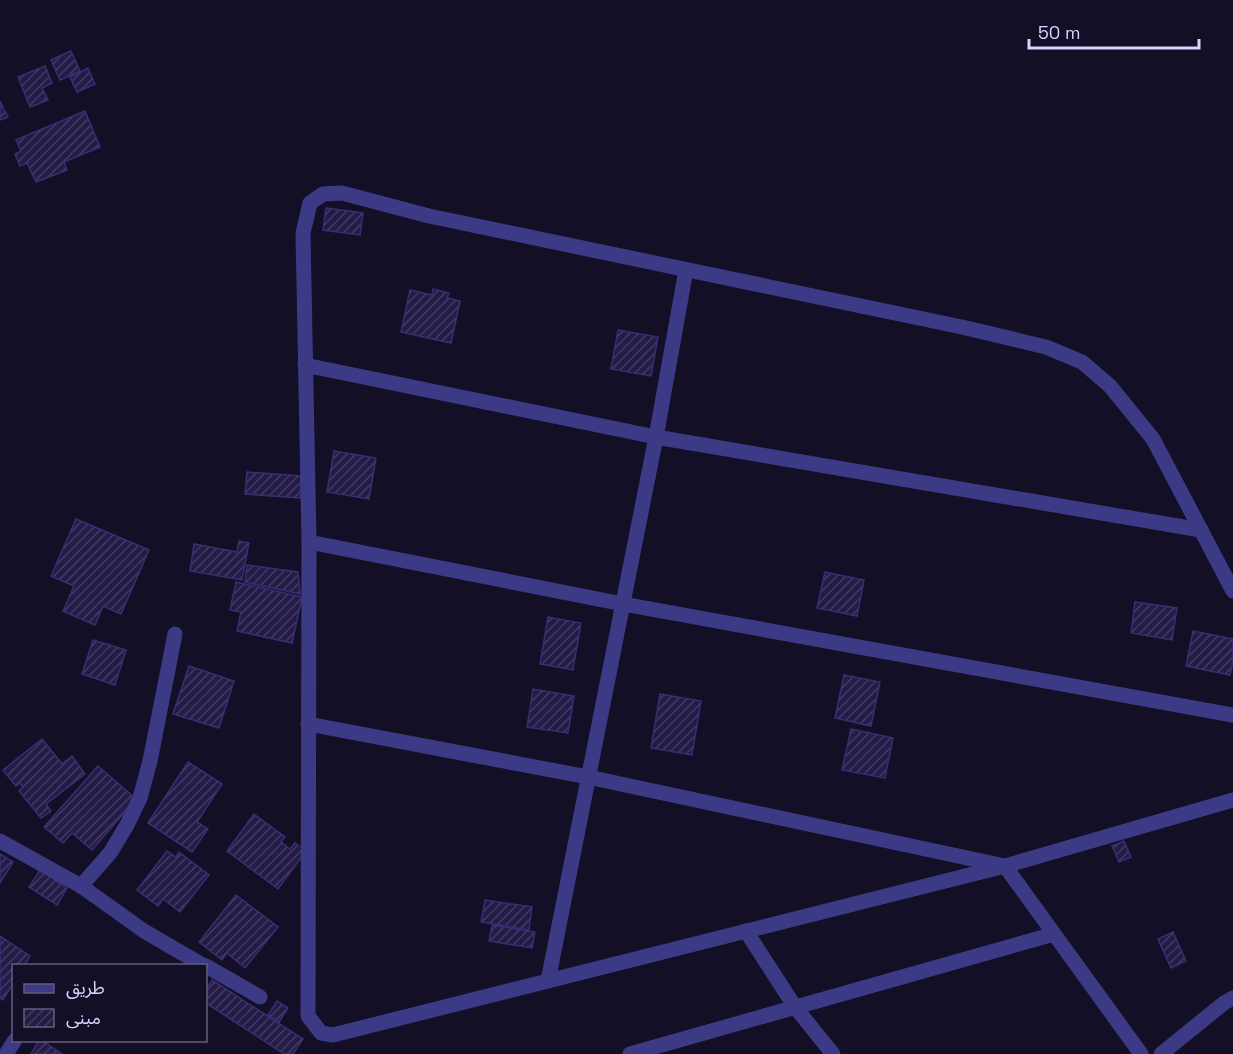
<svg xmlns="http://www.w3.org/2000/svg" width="1233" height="1054" viewBox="0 0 1233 1054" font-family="'Space Grotesk','Noto Sans Arabic',sans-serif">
  <defs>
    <pattern id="building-hatch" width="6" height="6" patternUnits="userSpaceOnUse" patternTransform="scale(1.5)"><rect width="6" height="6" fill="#241b47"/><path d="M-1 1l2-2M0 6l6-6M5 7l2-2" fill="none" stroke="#433b63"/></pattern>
  </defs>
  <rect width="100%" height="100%" fill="#130f26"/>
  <g fill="url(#building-hatch)" stroke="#3b2d73" stroke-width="1.5">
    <polygon points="71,51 80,71 60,80 51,60"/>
    <polygon points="45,66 52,83 42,88 48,100 30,107 18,77"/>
    <polygon points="88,68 95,84 77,92 70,77"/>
    <polygon points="0,101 8,117 0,120"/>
    <polygon points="85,111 100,147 64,162 67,170 36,182 27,163 20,166 15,154 21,151 16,140"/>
    <polygon points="326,208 363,213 360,235 323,230"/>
    <polygon points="433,289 449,293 447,298 460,301 451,343 401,332 410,290 432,295"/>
    <polygon points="618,330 658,337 651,376 611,369"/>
    <polygon points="334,451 376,458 369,499 327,492"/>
    <polygon points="247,472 301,476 300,498 245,494"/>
    <polygon points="76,519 149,550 121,614 103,606 95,625 63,611 74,586 51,576"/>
    <polygon points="239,541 249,543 242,580 190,571 194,544 237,552"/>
    <polygon points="247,565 298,572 300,594 245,582"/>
    <polygon points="825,572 864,580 857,616 817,608"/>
    <polygon points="236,582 302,597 292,643 237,631 241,612 230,610"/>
    <polygon points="1135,602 1177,608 1172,640 1131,633"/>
    <polygon points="548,617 581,623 573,670 540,664"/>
    <polygon points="1193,631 1233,639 1233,661 1230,675 1186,666"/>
    <polygon points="93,640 126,650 115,685 82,674"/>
    <polygon points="189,666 234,681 219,728 173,714"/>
    <polygon points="844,675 880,682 871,726 835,718"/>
    <polygon points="533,689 574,696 568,733 527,727"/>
    <polygon points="660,694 701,701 692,755 651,748"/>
    <polygon points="851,729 893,738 885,778 842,770"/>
    <polygon points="42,739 62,764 72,756 85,774 46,804 51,811 41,818 19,791 23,787 20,783 16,786 3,770"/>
    <polygon points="188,762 222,784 197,822 208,829 192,852 148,823"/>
    <polygon points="98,766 136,799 92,850 72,833 63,843 44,827"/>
    <polygon points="254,814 285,837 281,842 290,849 295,843 306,851 278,889 227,851"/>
    <polygon points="1124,841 1131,857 1119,862 1112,846"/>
    <polygon points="167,851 176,857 179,852 209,875 180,912 163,899 158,906 137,890"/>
    <polygon points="0,854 13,862 0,883"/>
    <polygon points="40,870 67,888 57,905 29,887"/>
    <polygon points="236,895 278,927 245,968 227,953 222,960 199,942"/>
    <polygon points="485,900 532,907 529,930 481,922"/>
    <polygon points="492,925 535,932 532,948 489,941"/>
    <polygon points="1173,932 1186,961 1171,968 1158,939"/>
    <polygon points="0,936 30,956 24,966 14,966 14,982 3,1000 0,998"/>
    <polygon points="212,980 303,1039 293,1054 284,1054 206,1003 206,989"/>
    <polygon points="277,1001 288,1008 279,1022 268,1015"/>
    <polygon points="39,1040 41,1040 62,1054 31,1054"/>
  </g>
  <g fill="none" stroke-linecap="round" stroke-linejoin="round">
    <g stroke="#3d3a85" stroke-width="15">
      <polyline points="305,365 656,437 1201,530"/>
      <polyline points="309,542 623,604 1233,715"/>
      <polyline points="1233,591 1153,439 1110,386 1082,362 1046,347 962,327 429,216 342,193 323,194 310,203 303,233 309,542 308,1016 321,1033 333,1035 1005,866 1233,800"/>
      <polyline points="308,724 588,777 1005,866 1141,1054"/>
      <polyline points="0,841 81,886 144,931 204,966"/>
      <polyline points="81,886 110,853 127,825 140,798 150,761 175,634"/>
      <polyline points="746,931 795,1007 833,1054"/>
      <polyline points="206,966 260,997"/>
      <polyline points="548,981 656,437 686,270"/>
      <polyline points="6,1054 15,1040"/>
      <polyline points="630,1054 1054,934"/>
      <polyline points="1161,1054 1224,1003 1233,998"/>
    </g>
  </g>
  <rect x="12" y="964" width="195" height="78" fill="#130f26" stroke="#625e7d" stroke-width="1.5"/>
  <rect x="24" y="984" width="30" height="9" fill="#3d3a85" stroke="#625e7d" stroke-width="1.5"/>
  <text x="66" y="994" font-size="18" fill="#d9d4ff">طريق</text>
  <rect x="24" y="1009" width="30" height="18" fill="url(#building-hatch)" stroke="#625e7d" stroke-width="1.5"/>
  <text x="66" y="1024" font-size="18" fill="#d9d4ff">مبنى</text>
  <path d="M1029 39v9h170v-9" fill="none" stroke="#d9d4ff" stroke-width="3"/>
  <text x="1038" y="39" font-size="18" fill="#d9d4ff" stroke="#130f26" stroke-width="4.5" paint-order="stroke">50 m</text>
</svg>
